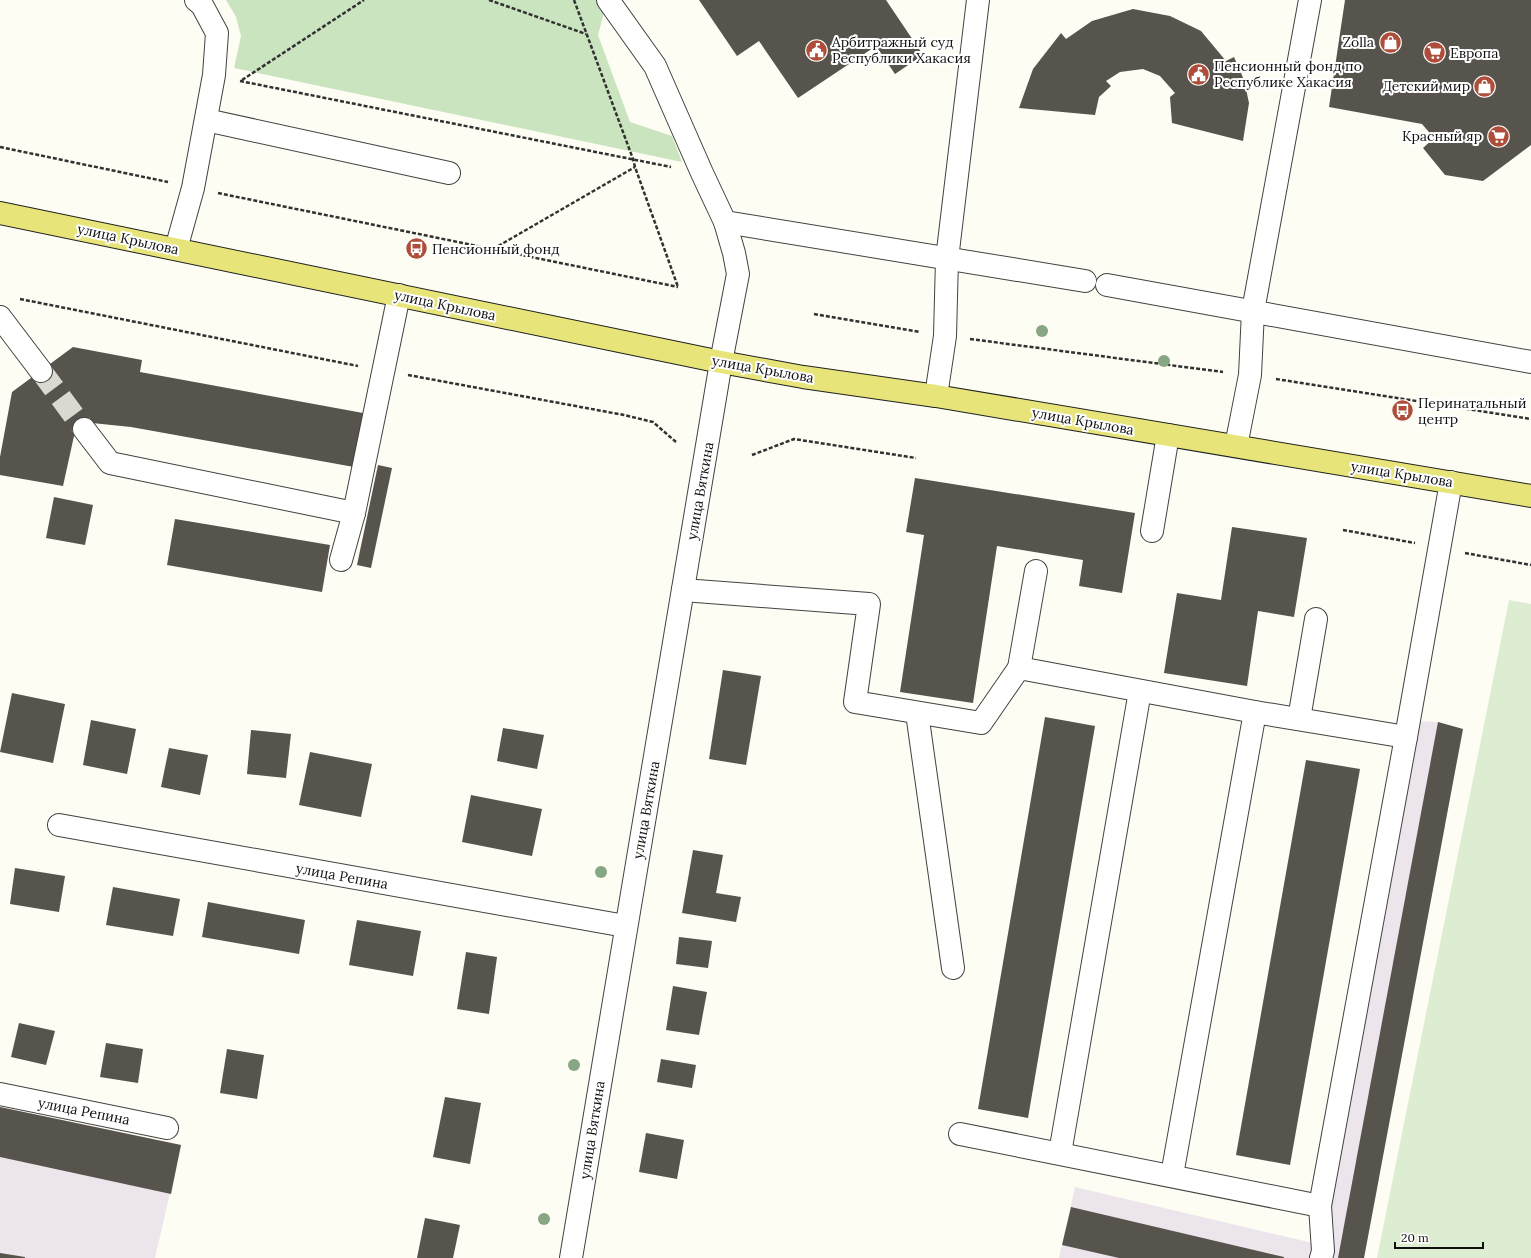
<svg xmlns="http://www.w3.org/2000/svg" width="1531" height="1258" viewBox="0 0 1531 1258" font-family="Lora,serif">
  <rect width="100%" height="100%" fill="#fdfdf3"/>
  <g fill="#ece5ec">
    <polygon points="1419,721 1438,722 1463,729 1364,1258 1059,1258 1075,1187 1317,1244"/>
    <polygon points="0,1107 181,1145 155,1258 0,1258"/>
  </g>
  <polygon fill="#cbe4c0" points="226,0 599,0 605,9 598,35 630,122 672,136 682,162 234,68 241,36 236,17"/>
  <polygon fill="#ddedd1" points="1509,600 1531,604 1531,1258 1377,1258"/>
  <g fill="#57534d">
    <polygon points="699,0 886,0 923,55 895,74 876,46 798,98 759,41 737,56"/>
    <polygon points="1345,0 1531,0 1531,145 1483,181 1445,175 1423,148 1434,138 1422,124 1329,107"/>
    <polygon points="1133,9 1170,16 1201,31 1226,61 1234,57 1244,80 1249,103 1243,141 1172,123 1170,97 1175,93 1160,76 1143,69 1120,72 1106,81 1111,86 1099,97 1095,115 1019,108 1033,69 1061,33 1066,39 1092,21"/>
    <polygon points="73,347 142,360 140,372 363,413 354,467 131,427 92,423 74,436 63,486 0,475 0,457 12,392"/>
    <polygon points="378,465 392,468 371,568 357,565"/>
    <polygon points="915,478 1135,513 1122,593 1079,586 1083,560 997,546 973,703 900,692 924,535 906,532"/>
    <polygon points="54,497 93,505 85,545 46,538"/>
    <polygon points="175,519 330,545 322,592 167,565"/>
    <polygon points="1232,527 1307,538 1294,617 1258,611 1247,686 1164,673 1177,593 1221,600"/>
    <polygon points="723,670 761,676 746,765 709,759"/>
    <polygon points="12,693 65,704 53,763 0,752"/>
    <polygon points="1045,717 1095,726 1028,1118 978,1109"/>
    <polygon points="91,720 136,729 127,774 83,765"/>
    <polygon points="1438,722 1463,729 1364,1258 1338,1258"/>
    <polygon points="503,728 544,735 537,769 497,761"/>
    <polygon points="251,730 291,734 286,778 247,774"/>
    <polygon points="169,748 208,755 200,795 161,787"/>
    <polygon points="310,752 372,764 361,817 299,805"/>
    <polygon points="1306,760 1360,769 1290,1165 1236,1155"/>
    <polygon points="471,795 542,809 532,856 462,842"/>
    <polygon points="693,850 723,855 716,893 741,897 736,922 682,913"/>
    <polygon points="15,868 65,876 59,912 10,904"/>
    <polygon points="113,887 180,899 173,936 106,925"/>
    <polygon points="208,902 305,920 299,954 202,937"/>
    <polygon points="357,920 421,931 413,976 349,965"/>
    <polygon points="679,937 712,941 708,968 676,964"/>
    <polygon points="466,952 497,957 489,1014 457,1009"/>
    <polygon points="673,986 707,992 699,1035 666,1030"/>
    <polygon points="19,1023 55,1031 46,1065 11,1057"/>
    <polygon points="106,1043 143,1049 138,1083 100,1077"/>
    <polygon points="227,1049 264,1055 257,1099 220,1093"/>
    <polygon points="661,1059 696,1065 692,1088 657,1082"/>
    <polygon points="445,1097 481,1103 470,1164 433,1157"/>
    <polygon points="0,1107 181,1145 171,1194 0,1157"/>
    <polygon points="646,1133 684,1140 677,1179 639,1172"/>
    <polygon points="1071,1207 1284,1257 1284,1258 1119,1258 1062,1245"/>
    <polygon points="425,1218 460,1225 453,1258 417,1258"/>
    <polygon points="0,1253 25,1257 25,1258 0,1258"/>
  </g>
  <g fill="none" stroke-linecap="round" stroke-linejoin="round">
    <polyline stroke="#d9d9d1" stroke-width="22" stroke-dasharray="22 11" stroke-linecap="butt" points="41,371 84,429"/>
    <defs>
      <g id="minor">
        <polyline points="206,120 449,173"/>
        <polyline points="725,222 1085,281"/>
        <polyline points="176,249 193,188 214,75 217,33 202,5 196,0"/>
        <polyline points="1107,285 1531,362"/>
        <polyline points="0,317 41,371"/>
        <polyline points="936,396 945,336 947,259 978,0"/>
        <polyline points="84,429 110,463 354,513"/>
        <polyline points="1236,446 1250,375 1253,311 1310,0"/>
        <polyline points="1152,531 1168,435"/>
        <polyline points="341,560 354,513 399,295"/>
        <polyline points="683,590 869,604 855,702 981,723 1019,668 1255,712"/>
        <polyline points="1019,668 1036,571"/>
        <polyline points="917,713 953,968"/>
        <polyline points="1299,719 1316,619"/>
        <polyline points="59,825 625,926"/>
        <polyline points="0,1094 167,1128"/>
        <polyline points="960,1134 1320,1206 1406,737 1451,482"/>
        <polyline points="1060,1153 1140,691"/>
        <polyline points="1172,1175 1255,712 1406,737"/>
        <polyline points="1320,1206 1323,1251 1321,1258"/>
        <polyline points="571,1258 721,362 738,274 734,253 725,222 702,173 655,66 608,0"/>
      </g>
      <polyline id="major" points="0,213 721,362 803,377 936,396 1531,496"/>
    </defs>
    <use href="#minor" stroke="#424242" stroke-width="24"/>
    <use href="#major" stroke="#202020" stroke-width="24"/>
    <g stroke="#313131" stroke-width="2.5" stroke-dasharray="4 2" stroke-linecap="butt">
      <polyline points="489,0 586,34"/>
      <polyline points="574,0 633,159 635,167 678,287"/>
      <polyline points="242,80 364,0"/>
      <polyline points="240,81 671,167"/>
      <polyline points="0,147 168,182"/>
      <polyline points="218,193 678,287"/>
      <polyline points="493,249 635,167"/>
      <polyline points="20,299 358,366"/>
      <polyline points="814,314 920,332"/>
      <polyline points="970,339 1223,372"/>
      <polyline points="408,375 624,415 653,422 676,442"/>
      <polyline points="1276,379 1531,419"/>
      <polyline points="752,455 794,439 916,458"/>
      <polyline points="1343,530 1415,543"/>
      <polyline points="1465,553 1531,565"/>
    </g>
    <use href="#minor" stroke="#fff" stroke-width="22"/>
    <use href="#major" stroke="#e7e57a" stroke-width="22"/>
  </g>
  <g fill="#87a683">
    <circle cx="1042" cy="331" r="6"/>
    <circle cx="1164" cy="361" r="6"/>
    <circle cx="601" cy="872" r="6"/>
    <circle cx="574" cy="1065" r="6"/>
    <circle cx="544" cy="1219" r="6"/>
  </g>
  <defs>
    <symbol id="shop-disc" viewBox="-11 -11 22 22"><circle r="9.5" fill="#ae4d39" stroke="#fff"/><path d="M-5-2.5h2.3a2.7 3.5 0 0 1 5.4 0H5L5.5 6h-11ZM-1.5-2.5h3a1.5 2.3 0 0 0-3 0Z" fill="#fff"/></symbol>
    <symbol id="civic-disc" viewBox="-11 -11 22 22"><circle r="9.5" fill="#ae4d39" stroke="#fff"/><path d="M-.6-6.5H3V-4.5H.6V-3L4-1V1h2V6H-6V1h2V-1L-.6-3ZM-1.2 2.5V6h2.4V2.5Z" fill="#fff"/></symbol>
    <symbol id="supermarket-disc" viewBox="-11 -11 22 22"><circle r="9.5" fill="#ae4d39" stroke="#fff"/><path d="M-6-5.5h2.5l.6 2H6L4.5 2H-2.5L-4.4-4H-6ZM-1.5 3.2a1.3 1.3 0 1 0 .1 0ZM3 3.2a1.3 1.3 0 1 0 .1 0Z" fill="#fff"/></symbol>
    <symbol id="bus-disc" viewBox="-11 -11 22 22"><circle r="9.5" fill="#ae4d39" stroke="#fff"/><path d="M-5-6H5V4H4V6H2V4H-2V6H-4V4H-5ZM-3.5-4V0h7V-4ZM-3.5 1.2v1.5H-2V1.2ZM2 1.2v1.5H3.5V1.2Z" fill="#fff"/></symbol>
  </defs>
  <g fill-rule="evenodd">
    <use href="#shop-disc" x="1378" y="30" width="25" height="25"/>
    <use href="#civic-disc" x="804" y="38" width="25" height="25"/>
    <use href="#supermarket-disc" x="1422" y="40" width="25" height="25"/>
    <use href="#civic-disc" x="1186" y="62" width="25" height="25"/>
    <use href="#shop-disc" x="1472" y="74" width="25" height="25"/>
    <use href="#supermarket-disc" x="1486" y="124" width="25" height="25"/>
    <use href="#bus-disc" x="404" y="236" width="25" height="25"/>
    <use href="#bus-disc" x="1390" y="398" width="25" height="25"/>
  </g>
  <g text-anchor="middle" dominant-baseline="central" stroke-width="4" stroke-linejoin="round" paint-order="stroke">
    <g font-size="14" fill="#0f0f0f" stroke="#fff" text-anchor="start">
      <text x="832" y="42">Арбитражный суд<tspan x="832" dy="16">Республики Хакасия</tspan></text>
      <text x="1374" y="42" text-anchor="end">Zolla</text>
      <text x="1450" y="53">Европа</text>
      <text x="1214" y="66">Пенсионный фонд по<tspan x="1214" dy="16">Республике Хакасия</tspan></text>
      <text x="1470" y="86" text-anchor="end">Детский мир</text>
      <text x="1482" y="136" text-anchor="end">Красный яр</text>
      <text x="432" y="249">Пенсионный фонд</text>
      <text x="1418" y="403">Перинатальный<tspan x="1418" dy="16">центр</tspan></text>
    </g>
    <g font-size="14" fill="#0f0f0f" stroke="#fff">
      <text transform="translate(128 239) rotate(12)">улица Крылова</text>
      <text transform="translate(445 305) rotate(12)">улица Крылова</text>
      <text transform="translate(763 369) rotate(10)">улица Крылова</text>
      <text transform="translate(1083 421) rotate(10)">улица Крылова</text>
      <text transform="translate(1402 474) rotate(9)">улица Крылова</text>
      <text transform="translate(700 491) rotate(-80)">улица Вяткина</text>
      <text transform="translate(646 810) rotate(-80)">улица Вяткина</text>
      <text transform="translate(342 876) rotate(10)">улица Репина</text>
      <text transform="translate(84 1111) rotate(11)">улица Репина</text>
      <text transform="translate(592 1130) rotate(-81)">улица Вяткина</text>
    </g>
  </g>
  <path d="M1395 1242v6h88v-6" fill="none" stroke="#0f0f0f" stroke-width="2"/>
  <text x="1401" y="1242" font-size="12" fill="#0f0f0f" stroke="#ffffff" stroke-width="3" paint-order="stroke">20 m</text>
</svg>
